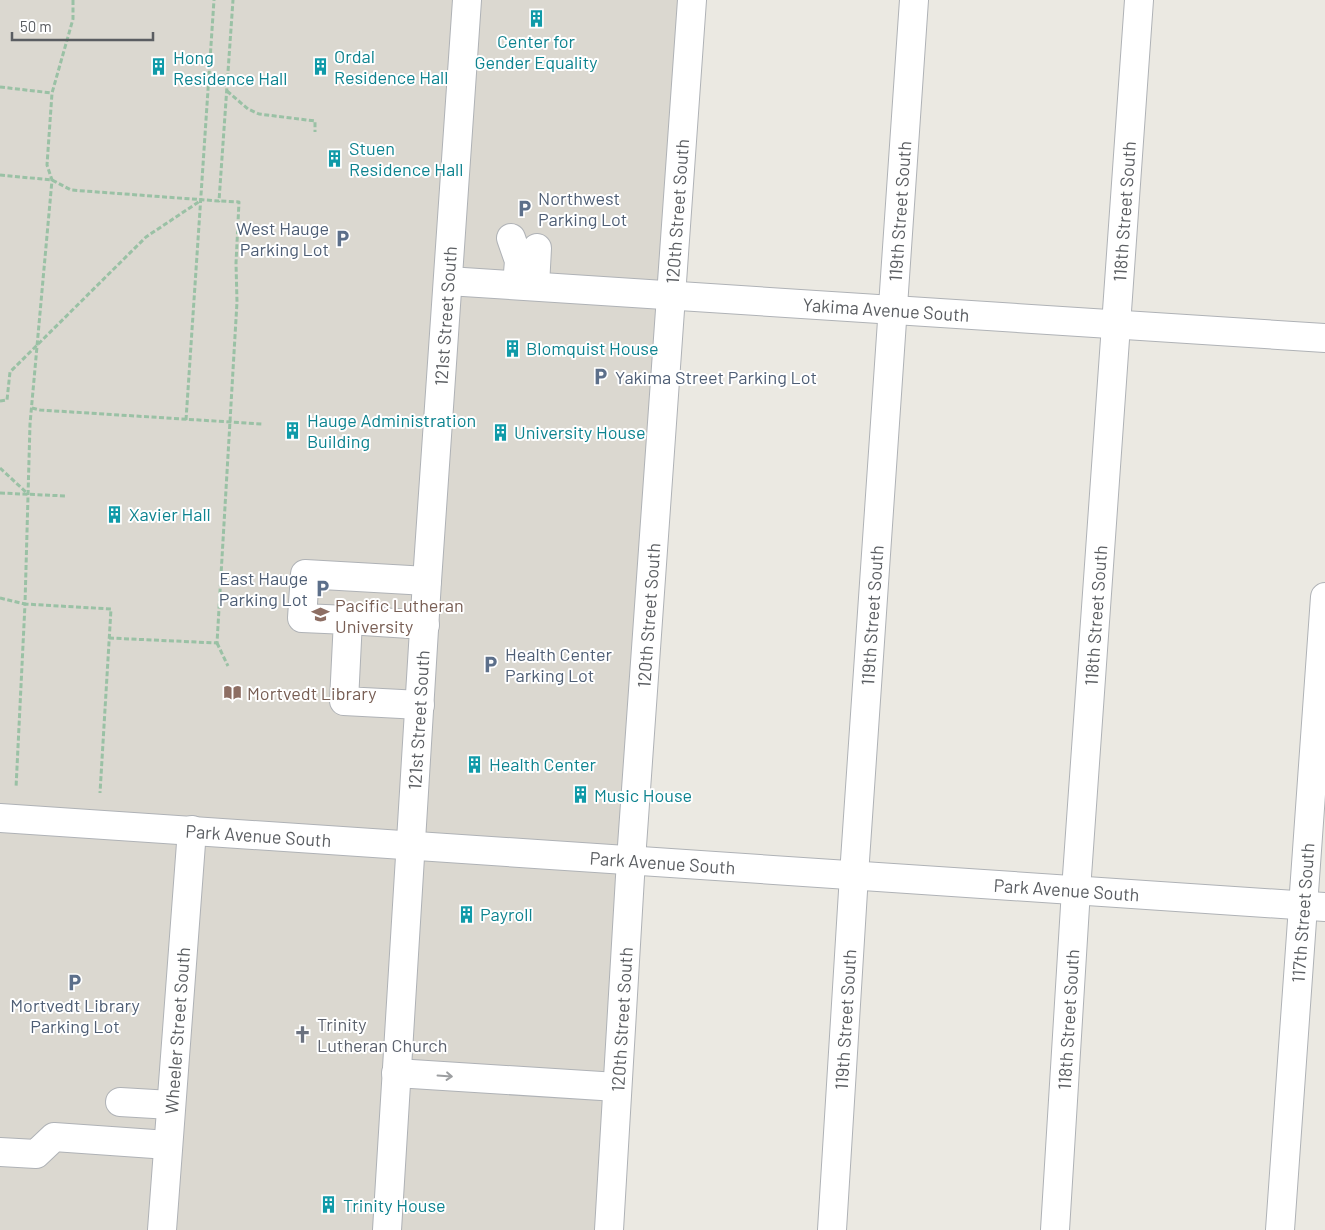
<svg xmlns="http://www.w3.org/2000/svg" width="1325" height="1230" viewBox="0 0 1325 1230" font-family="Barlow,sans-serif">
  <rect width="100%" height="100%" fill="#ebe9e2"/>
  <polygon fill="#dbd8d0" points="0,0 681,0 601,1230 0,1230"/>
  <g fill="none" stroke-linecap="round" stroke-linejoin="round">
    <defs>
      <g id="minor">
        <polyline points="511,238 519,261 517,285"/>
        <path id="s1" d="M448,281l877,57"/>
        <polyline points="535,286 537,248"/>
        <polyline points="348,620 425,625"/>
        <polyline points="420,705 344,701 348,620 302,618 305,574 427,581"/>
        <path id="s2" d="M0,818l1325,89"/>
        <polyline points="396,1073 617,1087"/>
        <polyline points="120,1102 171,1105"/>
        <polyline points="0,1152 36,1154 54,1137 168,1145"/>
        <path id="s3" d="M162,1230l30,-400"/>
        <path id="s4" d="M387,1230l40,-649 40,-581"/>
        <path id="s5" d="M609,1230l22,-370 61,-860"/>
        <path id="s6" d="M832,1230l22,-355 60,-875"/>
        <path id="s7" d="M1055,1230l21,-340 63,-890"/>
        <path id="s8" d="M1280,1230l45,-633"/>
      </g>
    </defs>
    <use href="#minor" stroke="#afb2b6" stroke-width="30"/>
    <g stroke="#9ac1a5" stroke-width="3" stroke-dasharray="5 2.5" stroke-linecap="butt">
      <polyline points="73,0 73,19 52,93 47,165 52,180 30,424 25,604 111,609 100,793"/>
      <polyline points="0,87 52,93"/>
      <polyline points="227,91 248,109 259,114 315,121 315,132"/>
      <polyline points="0,175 52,180 71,190 219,201 233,0"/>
      <polyline points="0,401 7,400 10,372 146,237 200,201"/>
      <polyline points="32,408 40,410 262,424"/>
      <polyline points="186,420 214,0"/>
      <polyline points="0,468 28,494"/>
      <polyline points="0,493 66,496"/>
      <polyline points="0,598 25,604 16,788"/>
      <polyline points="109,638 217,643 237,302 236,263 239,202 219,201"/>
      <polyline points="217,643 228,666"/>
    </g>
    <use href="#minor" stroke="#fff" stroke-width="28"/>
  </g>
  <defs><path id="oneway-shaft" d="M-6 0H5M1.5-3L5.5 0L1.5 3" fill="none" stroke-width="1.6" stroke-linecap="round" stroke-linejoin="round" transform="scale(1.25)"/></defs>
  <use stroke="#9c9ea0" href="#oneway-shaft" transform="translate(445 1076) rotate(4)"/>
  <defs>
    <symbol id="building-bare" viewBox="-9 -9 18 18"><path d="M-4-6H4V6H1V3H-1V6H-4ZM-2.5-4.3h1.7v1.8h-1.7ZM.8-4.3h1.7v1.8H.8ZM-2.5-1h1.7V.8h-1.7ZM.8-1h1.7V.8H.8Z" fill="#0f9aa8" stroke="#fff" stroke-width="2.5" paint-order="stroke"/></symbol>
    <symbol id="parking-bare" viewBox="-9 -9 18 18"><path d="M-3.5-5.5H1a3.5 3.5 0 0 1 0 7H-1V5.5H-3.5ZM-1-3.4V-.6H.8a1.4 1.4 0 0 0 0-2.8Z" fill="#5c6f8a" stroke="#fff" stroke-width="2.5" paint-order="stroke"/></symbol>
    <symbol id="university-bare" viewBox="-9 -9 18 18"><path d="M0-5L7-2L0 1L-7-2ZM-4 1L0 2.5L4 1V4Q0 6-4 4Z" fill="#8d6e63" stroke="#fff" stroke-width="2.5" paint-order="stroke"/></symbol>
    <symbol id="library-bare" viewBox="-9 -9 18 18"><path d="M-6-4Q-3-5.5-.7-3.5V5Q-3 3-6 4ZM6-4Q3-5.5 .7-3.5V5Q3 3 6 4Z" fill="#8d6e63" stroke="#fff" stroke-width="2.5" paint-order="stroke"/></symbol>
    <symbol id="church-bare" viewBox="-9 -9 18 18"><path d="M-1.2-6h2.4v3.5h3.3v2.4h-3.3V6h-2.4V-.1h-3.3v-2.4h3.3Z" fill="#6b7280" stroke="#fff" stroke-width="2.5" paint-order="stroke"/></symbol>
  </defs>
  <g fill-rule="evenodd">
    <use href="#building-bare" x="524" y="6" width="25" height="25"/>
    <use href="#building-bare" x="308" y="54" width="25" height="25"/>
    <use href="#building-bare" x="146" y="54" width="25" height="25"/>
    <use href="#building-bare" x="322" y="146" width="25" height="25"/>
    <use href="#parking-bare" x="512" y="196" width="25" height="25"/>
    <use href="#parking-bare" x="330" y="226" width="25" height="25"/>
    <use href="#building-bare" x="500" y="336" width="25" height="25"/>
    <use href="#parking-bare" x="588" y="364" width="25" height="25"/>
    <use href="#building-bare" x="280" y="418" width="25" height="25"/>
    <use href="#building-bare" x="488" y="420" width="25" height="25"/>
    <use href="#building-bare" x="102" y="502" width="25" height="25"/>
    <use href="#parking-bare" x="310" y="576" width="25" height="25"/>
    <use href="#university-bare" x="308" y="602" width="25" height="25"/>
    <use href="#parking-bare" x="478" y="652" width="25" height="25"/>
    <use href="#library-bare" x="220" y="680" width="25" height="25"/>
    <use href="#building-bare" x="462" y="752" width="25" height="25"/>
    <use href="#building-bare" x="568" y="782" width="25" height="25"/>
    <use href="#building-bare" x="454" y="902" width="25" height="25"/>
    <use href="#parking-bare" x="62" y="970" width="25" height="25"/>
    <use href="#church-bare" x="290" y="1022" width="25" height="25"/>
    <use href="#building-bare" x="316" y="1192" width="25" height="25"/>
  </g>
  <g text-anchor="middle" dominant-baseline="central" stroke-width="4" stroke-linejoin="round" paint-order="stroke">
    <g font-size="18" fill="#0d838f" stroke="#fff" text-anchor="start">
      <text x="536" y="41" text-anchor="middle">Center for<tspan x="536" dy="21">Gender Equality</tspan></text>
      <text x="334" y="56">Ordal<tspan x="334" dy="21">Residence Hall</tspan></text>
      <text x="173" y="57">Hong<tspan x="173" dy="21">Residence Hall</tspan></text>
      <text x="349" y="148">Stuen<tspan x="349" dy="21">Residence Hall</tspan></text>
      <text x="526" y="348">Blomquist House</text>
      <text x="307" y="420">Hauge Administration<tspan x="307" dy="21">Building</tspan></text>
      <text x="514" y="432">University House</text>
      <text x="129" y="514">Xavier Hall</text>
      <text x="489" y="764">Health Center</text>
      <text x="594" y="795">Music House</text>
      <text x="480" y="914">Payroll</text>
      <text x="343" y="1205">Trinity House</text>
    </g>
    <g font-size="18" fill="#4e5e75" stroke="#fff" text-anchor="start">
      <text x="538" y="198">Northwest<tspan x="538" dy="21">Parking Lot</tspan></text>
      <text x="329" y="228" text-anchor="end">West Hauge<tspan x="329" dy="21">Parking Lot</tspan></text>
      <text x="615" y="377">Yakima Street Parking Lot</text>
      <text x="308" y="578" text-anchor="end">East Hauge<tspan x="308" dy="21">Parking Lot</tspan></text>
      <text x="505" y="654">Health Center<tspan x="505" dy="21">Parking Lot</tspan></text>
      <text x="75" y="1005" text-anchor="middle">Mortvedt Library<tspan x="75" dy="21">Parking Lot</tspan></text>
    </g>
    <g font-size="18" fill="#5a5d61" stroke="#fff">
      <text stroke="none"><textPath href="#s5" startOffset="1021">120th Street South</textPath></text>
      <text stroke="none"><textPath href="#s6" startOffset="1021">119th Street South</textPath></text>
      <text stroke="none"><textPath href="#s7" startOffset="1021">118th Street South</textPath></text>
      <text stroke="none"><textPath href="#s1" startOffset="439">Yakima Avenue South</textPath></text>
      <text stroke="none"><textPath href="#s4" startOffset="916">121st Street South</textPath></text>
      <text stroke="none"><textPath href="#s5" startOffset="616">120th Street South</textPath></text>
      <text stroke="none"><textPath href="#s6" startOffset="616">119th Street South</textPath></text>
      <text stroke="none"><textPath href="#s7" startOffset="616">118th Street South</textPath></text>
      <text stroke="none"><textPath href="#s4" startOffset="511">121st Street South</textPath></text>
      <text stroke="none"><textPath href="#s2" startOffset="259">Park Avenue South</textPath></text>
      <text stroke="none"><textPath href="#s2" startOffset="664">Park Avenue South</textPath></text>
      <text stroke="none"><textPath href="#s2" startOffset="1069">Park Avenue South</textPath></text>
      <text stroke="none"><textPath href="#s8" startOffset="318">117th Street South</textPath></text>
      <text stroke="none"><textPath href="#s5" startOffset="211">120th Street South</textPath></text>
      <text stroke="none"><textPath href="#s6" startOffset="211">119th Street South</textPath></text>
      <text stroke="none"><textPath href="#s7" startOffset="211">118th Street South</textPath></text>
      <text stroke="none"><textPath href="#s3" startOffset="200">Wheeler Street South</textPath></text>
    </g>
    <g font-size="18" fill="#785e54" stroke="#fff" text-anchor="start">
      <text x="335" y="605">Pacific Lutheran<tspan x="335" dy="21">University</tspan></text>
      <text x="247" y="693">Mortvedt Library</text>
    </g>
    <g font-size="18" fill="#5b616d" stroke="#fff" text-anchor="start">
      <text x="317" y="1024">Trinity<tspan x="317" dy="21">Lutheran Church</tspan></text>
    </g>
  </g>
  <path d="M12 32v8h141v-8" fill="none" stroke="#5a5d61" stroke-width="2.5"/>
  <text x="20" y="32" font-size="15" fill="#5a5d61" stroke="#ffffff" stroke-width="4" paint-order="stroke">50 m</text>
</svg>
